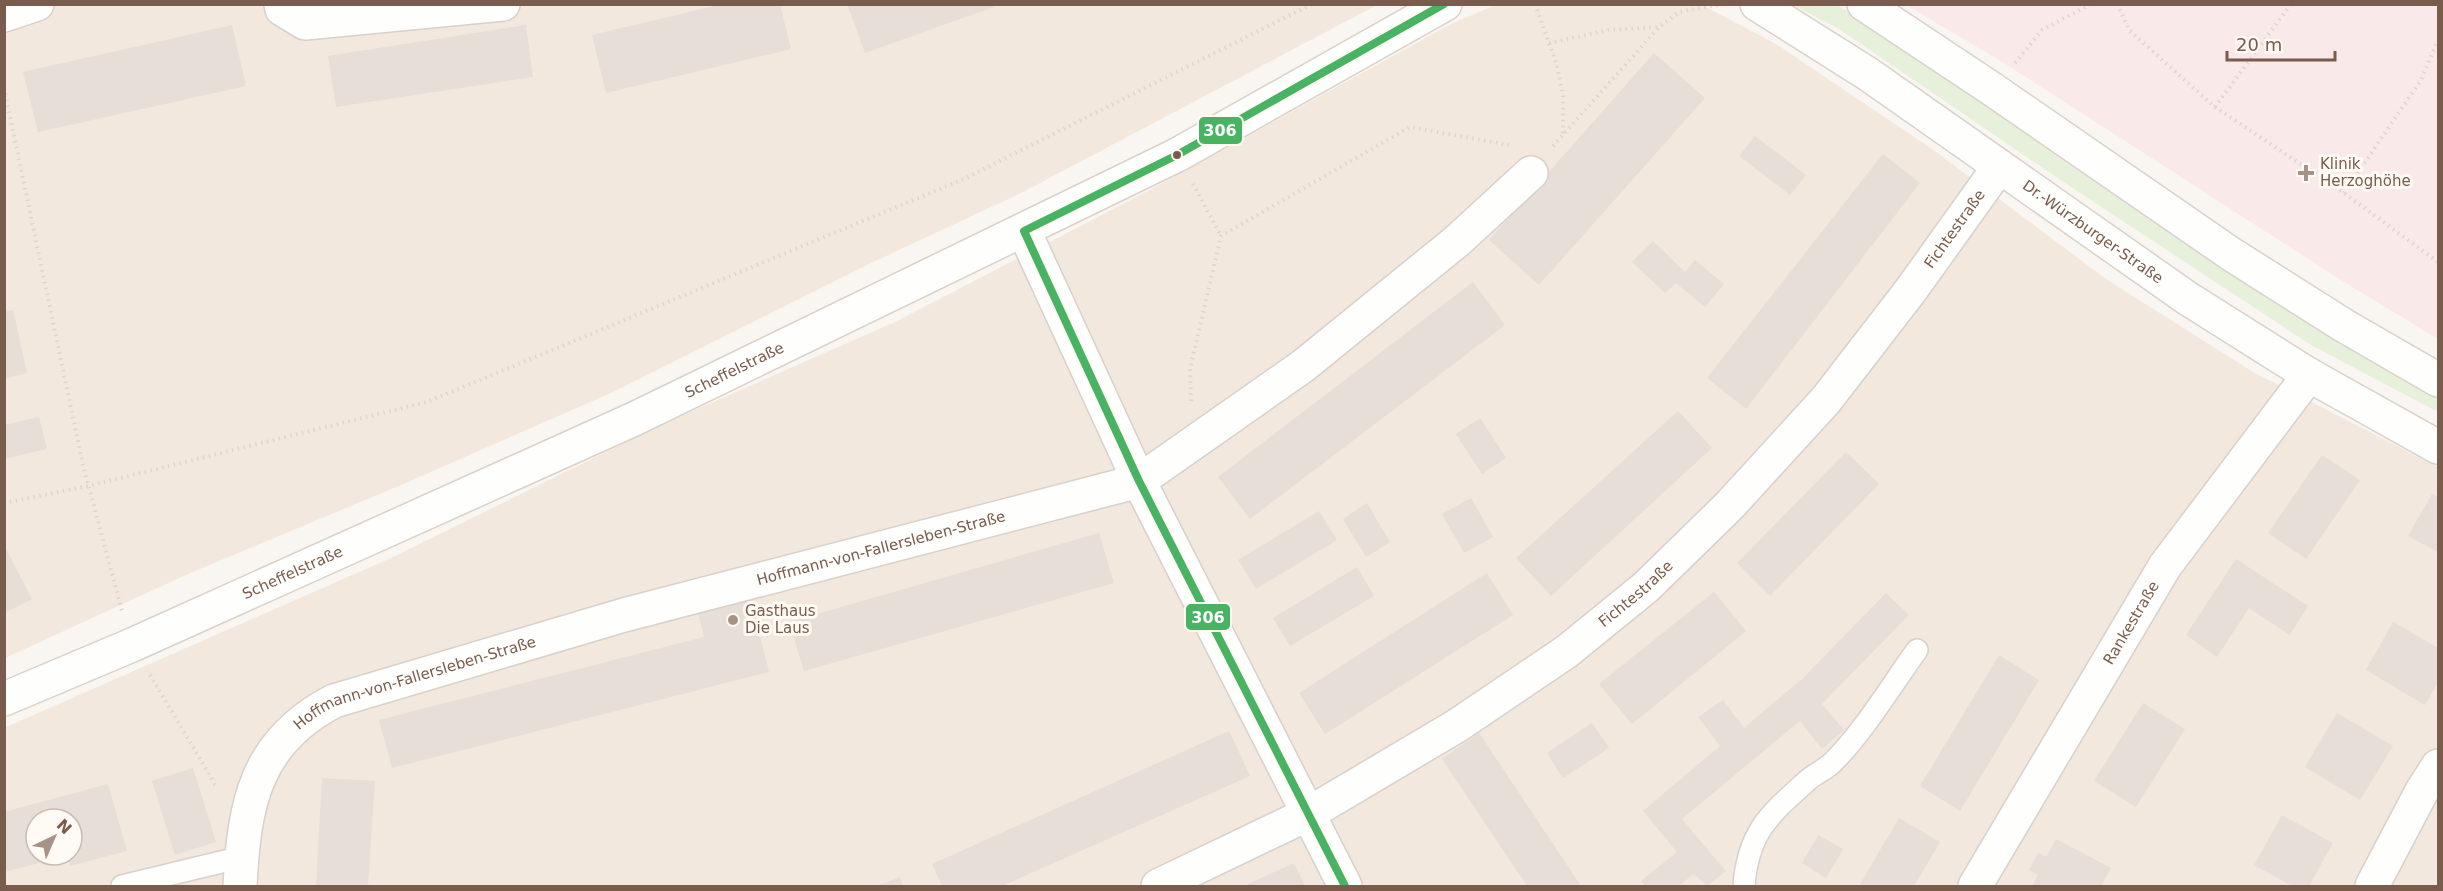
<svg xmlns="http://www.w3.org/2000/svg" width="2443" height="891" viewBox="0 0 2443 891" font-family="'DejaVu Sans',sans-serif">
  <rect width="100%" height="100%" fill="#f9f5f0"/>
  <g fill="#f2e8de" fill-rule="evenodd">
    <polygon points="4,5 1377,5 1021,193 871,263 613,392 401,485 188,574 5,658"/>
    <path d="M1496,5h206l74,39 156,105 174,130 147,93 185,95v419h-2433l-1,-158 387,-170 270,-133 234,-103 253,-131 305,-168zM36,819h36v36h-36z"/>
  </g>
  <polygon fill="#fae9e9" points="1906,5 2438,5 2438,339 2344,282 2004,63"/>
  <polygon fill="#e7f0db" points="1793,5 1837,5 1903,43 2438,391 2438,412 2311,345 2065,183 1839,29"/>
  <g fill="#e6ded7">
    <polygon points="723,4 780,4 791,49 606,93 592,35"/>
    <polygon points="847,4 999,4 999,5 865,53"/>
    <polygon points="232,25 246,86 38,132 23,72"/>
    <polygon points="526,25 533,77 336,107 328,56"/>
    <polygon points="1654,53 1705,98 1539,285 1489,240"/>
    <polygon points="1755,136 1806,175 1790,195 1739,156"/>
    <polygon points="1883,154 1920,183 1746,409 1707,378"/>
    <polygon points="1653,241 1685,272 1695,260 1724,284 1705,307 1676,283 1665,293 1632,262"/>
    <polygon points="1473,282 1505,325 1250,519 1218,477"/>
    <polygon points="13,310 27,373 4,379 4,312"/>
    <polygon points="1678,411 1712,448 1551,596 1516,558"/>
    <polygon points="39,417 47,449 4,459 4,425"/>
    <polygon points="1480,418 1506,458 1482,474 1456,434"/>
    <polygon points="1846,452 1879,484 1770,596 1737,563"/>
    <polygon points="2322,455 2360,480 2306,559 2268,533"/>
    <polygon points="2432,494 2438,497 2438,552 2408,536"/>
    <polygon points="1471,498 1493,537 1464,553 1442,514"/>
    <polygon points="1367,503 1390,542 1366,557 1343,519"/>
    <polygon points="1319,511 1337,540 1256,589 1238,560"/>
    <polygon points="1099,533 1114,583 804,671 789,622"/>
    <polygon points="4,545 32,599 4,613"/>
    <polygon points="2236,559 2308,606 2290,635 2249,608 2217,657 2186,635"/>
    <polygon points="1357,567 1374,596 1290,646 1273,618"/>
    <polygon points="1487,573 1513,615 1325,734 1299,693"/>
    <polygon points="749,592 769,672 392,768 379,720 704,637 696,605"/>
    <polygon points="1714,592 1746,631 1632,724 1599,684"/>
    <polygon points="1886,593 1909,615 1822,704 1844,730 1822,749 1800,721 1682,819 1726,871 1707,886 1694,874 1678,886 1646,886 1641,881 1677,852 1643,811 1720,746 1698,717 1723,700 1744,728 1802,679"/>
    <polygon points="2393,622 2438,648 2438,682 2425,705 2366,670"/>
    <polygon points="1999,655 2039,680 1960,811 1920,786"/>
    <polygon points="2143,703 2185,729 2136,807 2094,781"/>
    <polygon points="2337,713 2393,746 2360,800 2305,767"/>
    <polygon points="1592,723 1609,748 1563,778 1547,753"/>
    <polygon points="1229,731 1250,776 1002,886 942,886 932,864"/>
    <polygon points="1479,733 1581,886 1527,886 1442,759"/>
    <polygon points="193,768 216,842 175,855 152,781"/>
    <polygon points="322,778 375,781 368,886 316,886"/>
    <polygon points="108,784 127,851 70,866 67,855 72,855 72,819 36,819 36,855 66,856 4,872 4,812"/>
    <polygon points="2282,815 2333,843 2309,886 2292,886 2254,865"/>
    <polygon points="1899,818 1940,842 1914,886 1859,886"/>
    <polygon points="1818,835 1843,849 1826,878 1802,863"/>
    <polygon points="2056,839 2111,868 2101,886 2032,886 2038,875 2029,870 2038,853 2046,857"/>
    <polygon points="1294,863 1305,886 1244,886"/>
    <polygon points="900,877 903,886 876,886"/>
  </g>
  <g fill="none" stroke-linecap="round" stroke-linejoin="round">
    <defs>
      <g id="service">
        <polyline points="122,886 242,857"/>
        <path d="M1744,886c4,-54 25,-71 64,-106 8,-7 19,-11 26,-19 30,-30 57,-75 83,-111"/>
      </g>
      <g id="minor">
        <polyline points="281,4 282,9 305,23 503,4"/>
        <polyline points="4,15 37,4"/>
        <polyline points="1024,231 1139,481 1345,886"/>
        <path id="s1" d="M240,886c4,-82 15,-144 94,-185l290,-86 515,-134 164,-115 154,-125 74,-68"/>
        <path id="s2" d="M1158,886l150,-72 150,-89 108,-73 80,-65 84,-82 96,-105 85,-110 88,-123"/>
        <path id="s3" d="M1975,886l190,-320 144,-191"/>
        <polyline points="2372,886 2422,791 2438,766"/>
      </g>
      <g id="secondary">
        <path id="s4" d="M1757,4l111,70 319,224 122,77 129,72"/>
        <polyline points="1864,4 1992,89 2231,254 2343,325 2438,380"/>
        <path id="s5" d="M4,699l128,-54 502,-226 543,-264 268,-151"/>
      </g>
    </defs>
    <use href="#service" stroke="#d7d1cb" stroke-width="24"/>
    <use href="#minor" stroke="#d7d1cb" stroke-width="36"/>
    <use href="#secondary" stroke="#d9d2cb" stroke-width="36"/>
    <g stroke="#dcd5d0" stroke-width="4" stroke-dasharray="1.5 4.5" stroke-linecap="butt">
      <polyline points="1535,4 1557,66 1563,97 1563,134"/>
      <polyline points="2117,4 2129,30 2215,107 2344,193 2438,262"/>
      <polyline points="1549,43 1608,30 1658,27"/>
      <polyline points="2015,63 2042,30 2091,4"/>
      <polyline points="4,88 83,465 122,611"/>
      <polyline points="2215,107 2291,4"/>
      <polyline points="1553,146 1659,27 1679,12 1723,4"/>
      <polyline points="1193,184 1221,236"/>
      <polyline points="2344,193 2421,80 2438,40"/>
      <polyline points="1191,401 1190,369 1221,236 1410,127 1509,145"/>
      <polyline points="4,503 88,486 427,402 964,179 1312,4"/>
      <polyline points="150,675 215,784 219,786"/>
    </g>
    <use href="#service" stroke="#fefefd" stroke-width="21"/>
    <use href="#minor" stroke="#fefefd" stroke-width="33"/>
    <use href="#secondary" stroke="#fefefd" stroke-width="33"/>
    <defs>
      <polyline id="bus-1" points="1345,886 1139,481 1024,231 1177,155 1444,4"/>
    </defs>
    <use href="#bus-1" stroke="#fffaf3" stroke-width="12"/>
    <use href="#bus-1" stroke="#48b463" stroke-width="8"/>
  </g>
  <circle fill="#7a5c4d" stroke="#fffaf3" stroke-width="2" cx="1177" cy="155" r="5"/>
  <g fill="#a69286" stroke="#fffaf3" stroke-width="2">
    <path d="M2303 164h6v6h6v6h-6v6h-6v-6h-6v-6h6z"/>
    <circle cx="733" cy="620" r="6"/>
  </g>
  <g text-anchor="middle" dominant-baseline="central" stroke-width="6" stroke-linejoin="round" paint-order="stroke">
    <g font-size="15" fill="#7a5c4d" stroke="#fffaf3" text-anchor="start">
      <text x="2320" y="164">Klinik<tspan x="2320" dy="17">Herzoghöhe</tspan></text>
      <text x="745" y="611">Gasthaus<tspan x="745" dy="17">Die Laus</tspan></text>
    </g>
    <g font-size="15" fill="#7a5c4d" stroke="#fffaf3">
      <text stroke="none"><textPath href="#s2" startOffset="1048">Fichtestraße</textPath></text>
      <text stroke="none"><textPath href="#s4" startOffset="406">Dr.-Würzburger-Straße</textPath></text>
      <text stroke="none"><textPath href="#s5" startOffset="801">Scheffelstraße</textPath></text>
      <text stroke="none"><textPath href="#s1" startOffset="788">Hoffmann-von-Fallersleben-Straße</textPath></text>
      <text stroke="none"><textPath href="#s5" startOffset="315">Scheffelstraße</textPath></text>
      <text stroke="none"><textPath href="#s2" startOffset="562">Fichtestraße</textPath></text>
      <text stroke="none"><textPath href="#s3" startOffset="306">Rankestraße</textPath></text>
      <text stroke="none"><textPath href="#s1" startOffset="302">Hoffmann-von-Fallersleben-Straße</textPath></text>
    </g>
  </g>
  <g stroke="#fffaf3" stroke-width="2">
    <rect x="1198" y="116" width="45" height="29" rx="6" fill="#48b463"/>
    <rect x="1185" y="603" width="46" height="28" rx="6" fill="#48b463"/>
  </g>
  <g font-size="16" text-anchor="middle" font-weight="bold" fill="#fff">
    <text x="1220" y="136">306</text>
    <text x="1208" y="623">306</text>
  </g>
  <rect width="2443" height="891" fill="none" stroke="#7a5c4d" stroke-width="12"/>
  <g transform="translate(54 837) rotate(44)"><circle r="28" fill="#fffaf3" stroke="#cabbb1" stroke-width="1.5"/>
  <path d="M0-4.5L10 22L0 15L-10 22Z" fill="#a69286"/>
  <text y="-9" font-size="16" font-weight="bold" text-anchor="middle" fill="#7a5c4d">N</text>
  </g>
  <path d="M2227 51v9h108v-9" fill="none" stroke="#7a5c4d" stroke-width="3"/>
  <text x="2236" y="51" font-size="18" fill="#7a5c4d" stroke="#fffaf3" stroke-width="4.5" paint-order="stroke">20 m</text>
</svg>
